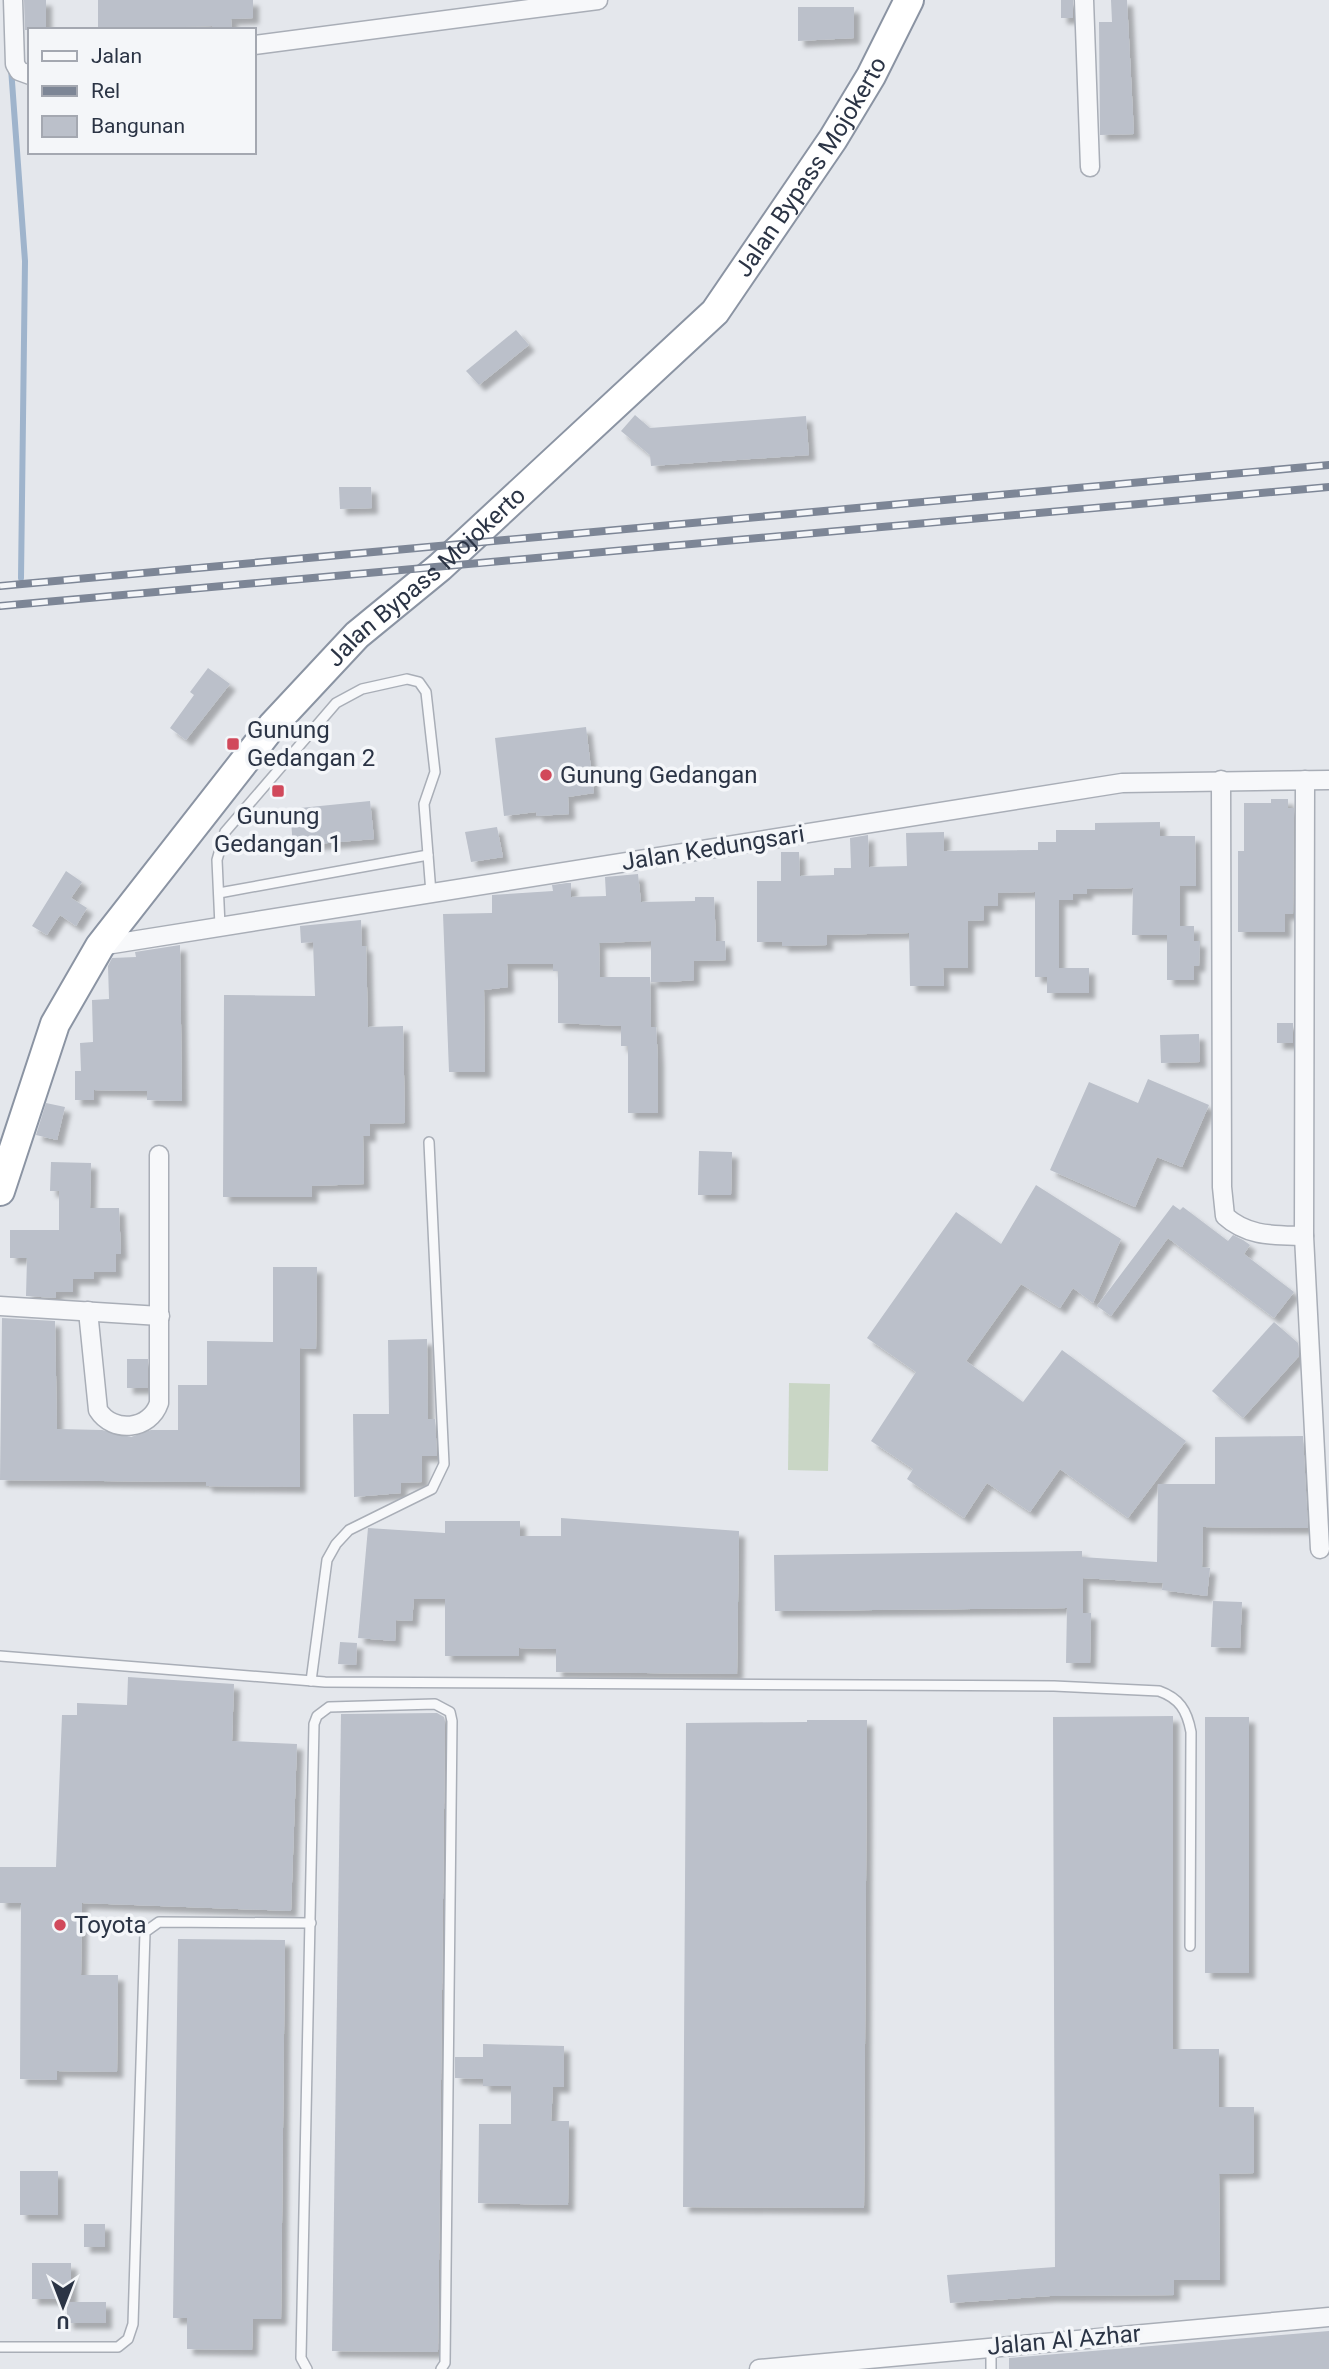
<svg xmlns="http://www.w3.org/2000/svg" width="1329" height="2369" viewBox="0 0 1329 2369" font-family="Roboto,sans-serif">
  <defs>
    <filter id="shadow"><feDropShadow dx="6" dy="6" stdDeviation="2" flood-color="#0004"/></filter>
  </defs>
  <rect width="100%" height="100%" fill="#e4e7ec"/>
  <polygon fill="#c9d6c5" points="789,1383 830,1384 828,1471 788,1470"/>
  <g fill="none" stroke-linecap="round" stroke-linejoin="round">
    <polyline stroke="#9fb4cc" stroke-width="6" points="11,68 25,261 21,578"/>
  </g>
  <g fill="#bbc0ca" filter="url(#shadow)">
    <polygon points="24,0 46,0 46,30 25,30"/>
    <polygon points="98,0 253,0 253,18 231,19 232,30 212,30 212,26 98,30"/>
    <rect x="1061" y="0" width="12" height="18"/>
    <polygon points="1111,0 1127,0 1134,134 1100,135 1099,22 1112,22"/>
    <polygon points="798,7 854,7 854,38 798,41"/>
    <polygon points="516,330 529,345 479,385 466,371"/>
    <polygon points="635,415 650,428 806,416 809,455 651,466 650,455 621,431"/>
    <polygon points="339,487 371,487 372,508 340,509"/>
    <polygon points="208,668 230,684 186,740 170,728 194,695 190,692"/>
    <polygon points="586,727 594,793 568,797 569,814 537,816 536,812 504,816 495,738"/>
    <polygon points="1271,799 1288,799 1288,808 1294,808 1293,914 1285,914 1285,932 1238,932 1238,851 1244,851 1244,803 1271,803"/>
    <polygon points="370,801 374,839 293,846 290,809"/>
    <polygon points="1160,822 1160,836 1195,836 1196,886 1180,886 1180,926 1194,926 1194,941 1200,941 1199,966 1194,966 1194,980 1167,980 1167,935 1132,935 1133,888 1087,889 1087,894 1073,894 1073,900 1059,900 1059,968 1089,968 1089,993 1047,993 1047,977 1035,977 1035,892 998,893 998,906 984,906 984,920 968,921 968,968 943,968 944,986 910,986 909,933 827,935 827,945 782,946 782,942 757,942 757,881 781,881 781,852 799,852 800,876 834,875 834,868 851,868 850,838 868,835 869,867 907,866 906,833 944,832 944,851 1038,850 1038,842 1056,842 1056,830 1095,830 1095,823"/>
    <polygon points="497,827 503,857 471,862 465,832"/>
    <polygon points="66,871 82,882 71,898 87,908 76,926 60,915 47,935 32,926"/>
    <polygon points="638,874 641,902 695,901 695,897 714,897 716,941 725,941 726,960 694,961 694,980 669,982 651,982 651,941 599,943 600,977 650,977 651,1027 656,1027 658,1060 658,1113 628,1113 628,1046 621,1046 621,1026 558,1023 558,971 553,971 553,964 507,964 508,987 484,990 485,1072 449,1072 443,914 492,913 492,895 553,891 552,885 567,883 571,883 571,897 606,896 605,877"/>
    <polygon points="361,920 362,946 366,946 368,1027 403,1026 405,1123 370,1124 370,1136 363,1136 364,1184 312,1186 312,1197 223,1197 224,995 315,996 313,942 301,943 300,926"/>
    <polygon points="180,945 182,1101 147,1100 147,1091 94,1090 94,1100 75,1100 75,1071 81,1071 80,1043 93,1042 92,1000 109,999 108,966 112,958 136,957 135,952"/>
    <rect x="1277" y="1023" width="16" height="20"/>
    <polygon points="1199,1034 1200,1062 1161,1063 1160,1035"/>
    <polygon points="1148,1079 1209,1105 1182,1167 1157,1157 1135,1207 1050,1170 1089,1082 1138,1103"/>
    <polygon points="46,1103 65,1107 57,1140 36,1135"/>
    <polygon points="699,1151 732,1152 731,1195 698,1195"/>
    <polygon points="51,1162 91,1163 90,1208 119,1208 121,1254 116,1254 116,1272 94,1272 94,1279 73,1279 73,1292 56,1292 56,1298 26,1296 27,1258 10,1258 10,1230 59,1230 59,1191 50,1191"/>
    <polygon points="1036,1185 1121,1239 1093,1303 1073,1288 1060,1308 1021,1284 966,1361 1023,1402 1062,1350 1186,1441 1128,1518 1060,1469 1030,1512 987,1483 964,1518 907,1479 913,1469 871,1441 916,1372 867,1338 956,1212 1001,1244"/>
    <polygon points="1173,1205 1180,1210 1183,1207 1228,1241 1233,1235 1243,1240 1250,1245 1244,1254 1294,1292 1274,1318 1168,1238 1111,1316 1097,1306"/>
    <polygon points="273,1267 317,1267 316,1349 300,1348 300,1487 206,1486 206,1482 0,1480 2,1318 55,1321 57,1429 102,1430 131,1437 151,1430 178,1430 178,1385 207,1385 207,1341 273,1342"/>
    <polygon points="1274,1322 1298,1343 1299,1356 1243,1418 1212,1391"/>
    <polygon points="427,1339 428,1419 435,1419 437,1456 422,1456 422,1482 401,1483 401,1493 354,1497 353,1414 389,1414 388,1340"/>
    <rect x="127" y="1359" width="21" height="29"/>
    <polygon points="1303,1436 1308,1528 1203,1527 1202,1567 1210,1568 1207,1596 1162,1590 1163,1583 1083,1578 1083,1613 1091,1613 1090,1663 1066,1663 1067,1608 775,1611 774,1555 1082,1551 1082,1557 1157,1562 1158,1484 1215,1484 1215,1437"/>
    <polygon points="561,1518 739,1531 737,1674 556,1672 556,1649 519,1648 519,1656 445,1656 445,1599 414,1599 412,1621 396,1620 395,1641 358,1638 368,1528 445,1533 445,1521 520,1521 520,1536 561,1536"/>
    <polygon points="1213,1601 1242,1602 1240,1648 1211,1647"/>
    <polygon points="340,1642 357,1643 356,1665 338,1664"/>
    <polygon points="128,1677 234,1684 232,1741 297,1744 291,1911 82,1903 81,1975 118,1975 117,2072 57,2071 57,2080 20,2079 21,1903 0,1903 0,1867 56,1867 62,1715 77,1715 77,1703 127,1705"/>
    <polygon points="437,1713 444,1717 445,1722 438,2352 332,2351 341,1714"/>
    <polygon points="1173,1716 1173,2049 1219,2049 1219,2107 1254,2107 1254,2173 1219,2174 1220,2280 1174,2280 1174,2295 1050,2296 950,2303 947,2275 1055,2267 1053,1717"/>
    <rect x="1205" y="1717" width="44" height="256"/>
    <polygon points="807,1720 867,1720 864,2208 683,2207 686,1723 807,1722"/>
    <polygon points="178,1939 285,1940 281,2319 253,2319 252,2350 187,2349 187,2318 173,2318"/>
    <polygon points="483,2044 564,2046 564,2087 553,2087 551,2121 569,2121 568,2205 478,2203 479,2124 511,2124 511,2086 483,2086 483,2079 455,2078 455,2057 483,2057"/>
    <rect x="20" y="2171" width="38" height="44"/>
    <rect x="84" y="2224" width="21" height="23"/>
    <rect x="32" y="2263" width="39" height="36"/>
    <rect x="67" y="2302" width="39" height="21"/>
    <polygon points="1329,2331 1329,2369 1009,2369 1009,2358"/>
  </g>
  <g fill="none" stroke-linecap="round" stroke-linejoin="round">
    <defs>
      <g id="service">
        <polyline points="219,893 428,855"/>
        <polyline points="220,926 217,860 225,832 336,703 362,689 407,679 419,682 426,692 435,772 424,804 431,893"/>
        <path d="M0,1656l325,26 729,4 105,5c20,7 28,19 32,41l-1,214"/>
        <polyline points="311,1681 327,1560 336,1544 349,1530 432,1489 444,1464 429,1142"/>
        <polyline points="0,2347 118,2347 128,2339 133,2324 145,1932 159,1922 311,1923"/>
        <polyline points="307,2369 301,2358 314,1724 317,1716 329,1707 435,1704 450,1712 452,1721 445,2363 441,2369"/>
        <polyline points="991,2369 991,2347"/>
      </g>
      <g id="minor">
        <polyline points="13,0 15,64 19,71 30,75"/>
        <polyline points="1084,0 1090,167"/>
        <polyline points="254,45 598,0"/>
        <path d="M1221,780l1,407 3,29c23,21 50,19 79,20l1,-456"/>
        <polyline points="100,946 1122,783 1329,780"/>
        <polyline points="1304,1236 1320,1549"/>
        <polyline points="0,1306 160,1316"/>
        <path d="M88,1311l10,99c15,24 52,20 61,-7v-248"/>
        <polyline points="759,2369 1329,2317"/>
      </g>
      <g id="trunk">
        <path id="s1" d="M0,1191l55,-167 45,-78 172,-220 85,-91 83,-68 275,-255 118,-173 38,-63 38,-76"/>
      </g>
    </defs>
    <use href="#service" stroke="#a9aeb7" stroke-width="12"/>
    <use href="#minor" stroke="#a9aeb7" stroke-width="21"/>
    <use href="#trunk" stroke="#8b94a3" stroke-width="32"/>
    <use href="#service" stroke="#f7f8fa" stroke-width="9"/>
    <use href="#minor" stroke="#f7f8fa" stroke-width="18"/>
    <use href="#trunk" stroke="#fff" stroke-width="28"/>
    <defs>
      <g id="rail">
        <polyline points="0,586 1329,465"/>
        <polyline points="0,606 1329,487"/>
      </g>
    </defs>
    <use href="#rail" stroke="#7d8696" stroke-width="8"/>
    <use href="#rail" stroke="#f4f6f9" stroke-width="5" stroke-dasharray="16" stroke-linecap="butt"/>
  </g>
  <g fill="#d1495b" stroke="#f4f6f9" stroke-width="2.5">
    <rect x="226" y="737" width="14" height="14" rx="3.5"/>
    <circle cx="546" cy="775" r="7"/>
    <rect x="271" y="784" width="14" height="14" rx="3.5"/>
    <circle cx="60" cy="1925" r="7"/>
  </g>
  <g text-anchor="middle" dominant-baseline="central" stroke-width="7" stroke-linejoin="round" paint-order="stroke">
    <g font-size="24" fill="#2b3445" stroke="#f4f6f9">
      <text stroke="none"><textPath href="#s1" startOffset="1326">Jalan Bypass Mojokerto</textPath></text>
      <text stroke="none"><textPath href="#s1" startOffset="760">Jalan Bypass Mojokerto</textPath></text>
      <text transform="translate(713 848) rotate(-9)">Jalan Kedungsari</text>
      <text transform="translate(1064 2340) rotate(-5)">Jalan Al Azhar</text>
    </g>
    <g font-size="24" fill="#2b3445" stroke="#f4f6f9" text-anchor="start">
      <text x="247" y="730">Gunung<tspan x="247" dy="28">Gedangan 2</tspan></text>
      <text x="560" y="775">Gunung Gedangan</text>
      <text x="278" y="816" text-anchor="middle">Gunung<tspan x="278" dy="28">Gedangan 1</tspan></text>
      <text x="74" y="1925">Toyota</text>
    </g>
  </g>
  <rect x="28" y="28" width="228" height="126" fill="#f4f6f9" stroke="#a4a8b1" stroke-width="2"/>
  <rect x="42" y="51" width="35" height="10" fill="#f7f8fa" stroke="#a4a8b1" stroke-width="2"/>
  <text x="91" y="63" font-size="21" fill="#2b3445">Jalan</text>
  <rect x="42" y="86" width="35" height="10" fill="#7d8696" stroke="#a4a8b1" stroke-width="2"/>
  <text x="91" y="98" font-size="21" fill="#2b3445">Rel</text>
  <rect x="42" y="116" width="35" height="21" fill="#bbc0ca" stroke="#a4a8b1" stroke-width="2"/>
  <text x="91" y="133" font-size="21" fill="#2b3445">Bangunan</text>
  <g transform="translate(63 2306) rotate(180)" stroke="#f4f6f9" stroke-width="5" paint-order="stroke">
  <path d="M0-5L12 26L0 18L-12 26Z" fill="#2b3445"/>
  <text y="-10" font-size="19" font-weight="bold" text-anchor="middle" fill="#2b3445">U</text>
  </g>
</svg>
